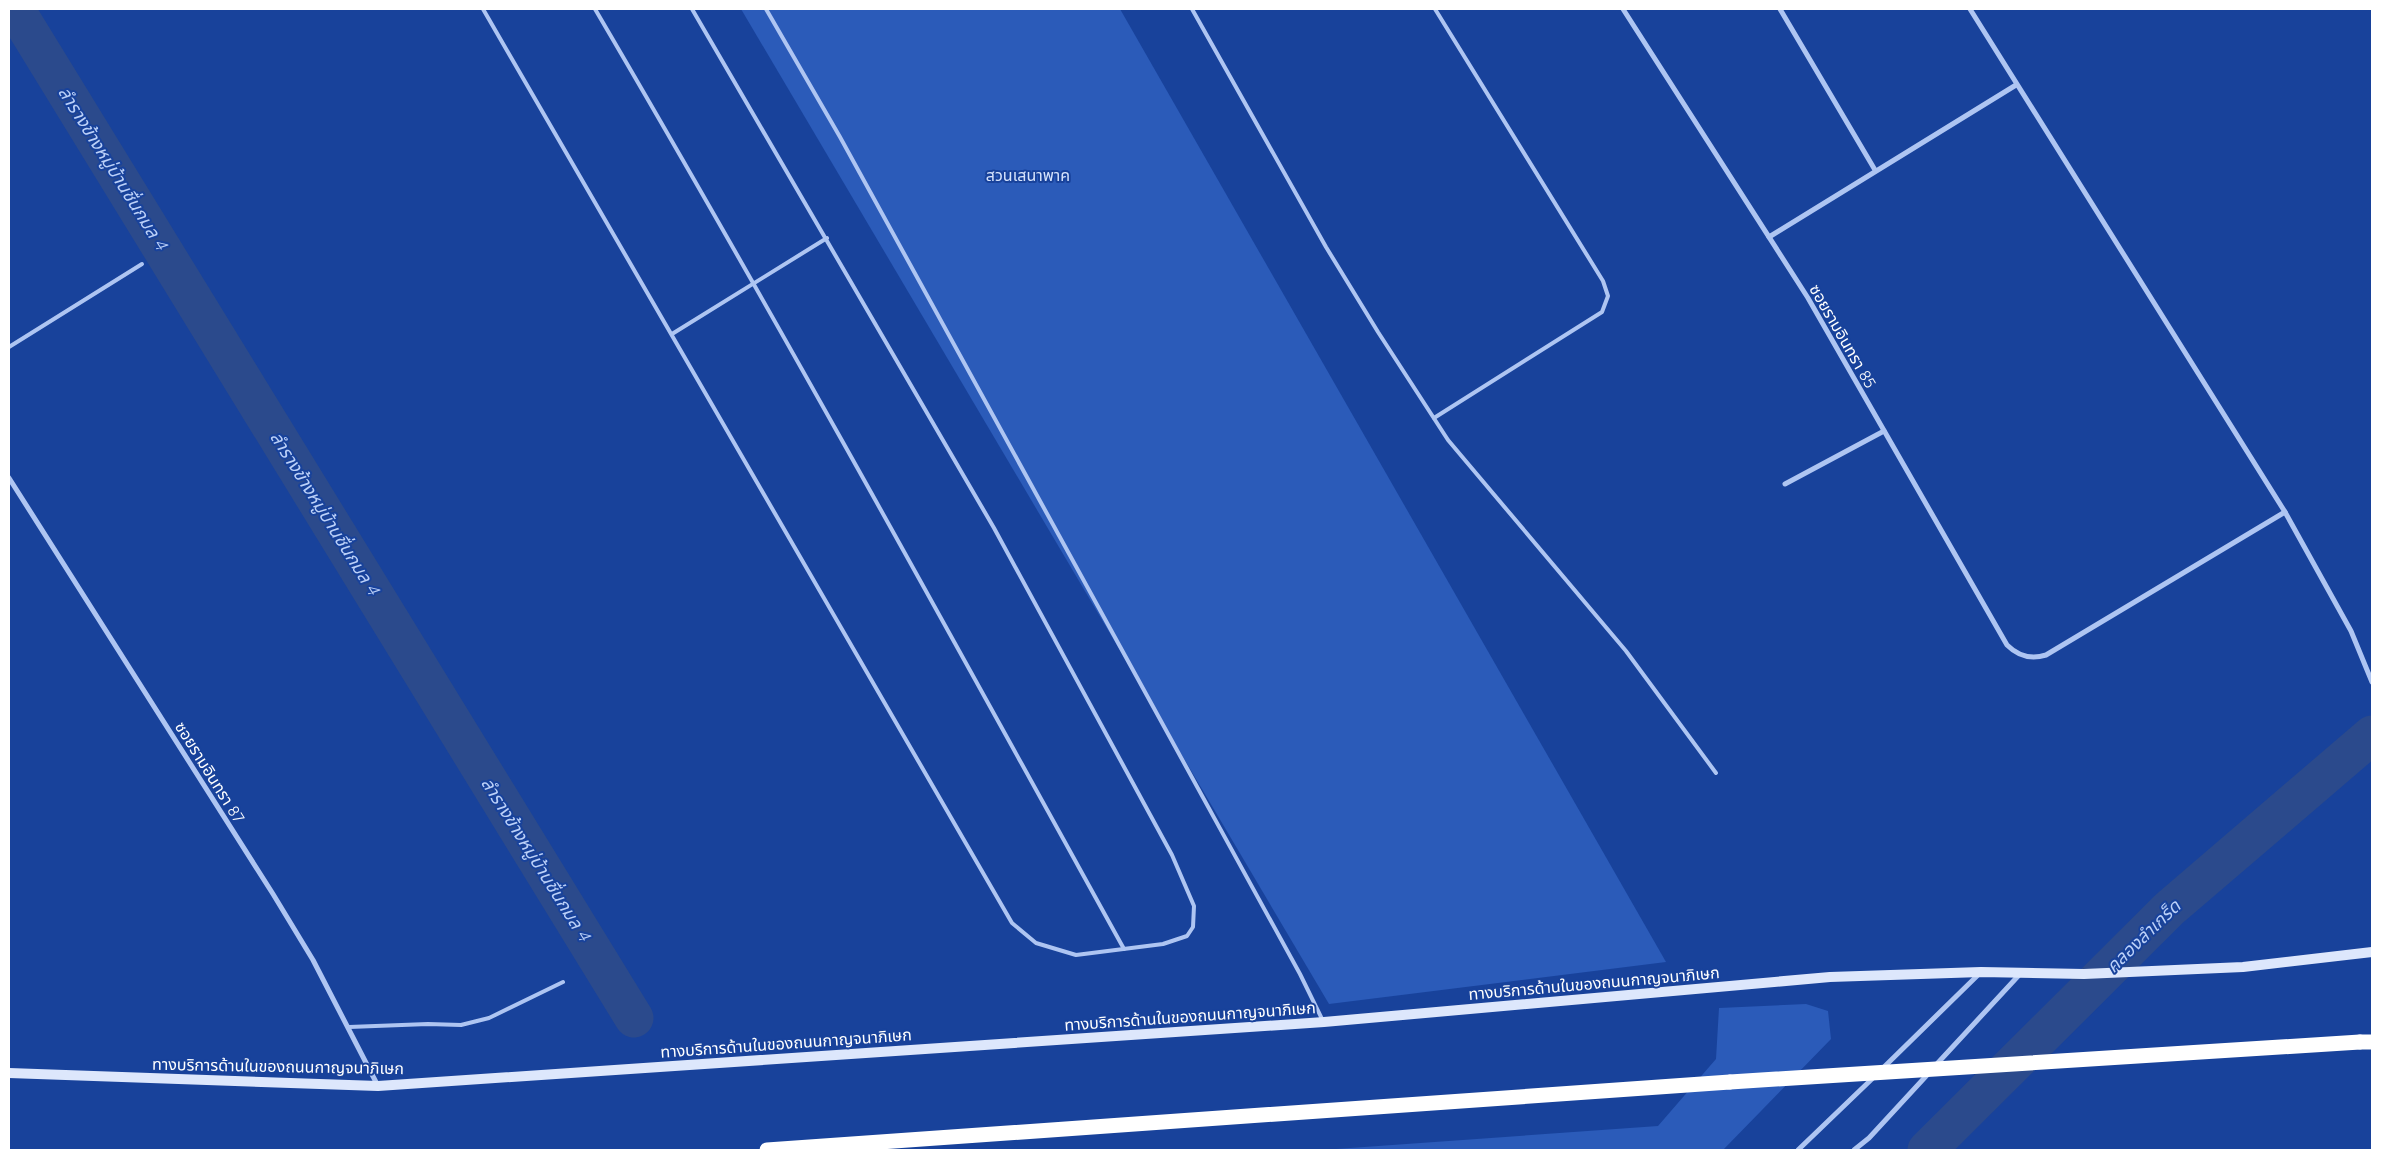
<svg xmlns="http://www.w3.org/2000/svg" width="2381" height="1159" viewBox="0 0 2381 1159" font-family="Quicksand,'Noto Sans Thai',sans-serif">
  <rect width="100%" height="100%" fill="#18429b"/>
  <g fill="#2b5bb9">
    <polygon points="741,9 1120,9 1666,962 1329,1004"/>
    <polygon points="1806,1004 1828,1011 1831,1039 1723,1150 1322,1150 1658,1126 1716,1059 1719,1008"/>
  </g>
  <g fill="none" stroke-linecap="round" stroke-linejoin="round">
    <g stroke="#2b4a8c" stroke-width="39">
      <polyline points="15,9 634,1018"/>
      <polyline points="1927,1150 2169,909 2372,735"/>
    </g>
    <g stroke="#aec5f2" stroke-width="4">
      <polyline points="483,9 1012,923 1036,943 1076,955 1163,944 1187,936 1193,927 1194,906 1172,855 994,528 692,9"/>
      <path d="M595,9c182,310 355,625 529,940"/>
      <polyline points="766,9 840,137 1300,974 1323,1021"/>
      <polyline points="1192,9 1326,247 1378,332 1448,440 1626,651 1716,773"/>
      <polyline points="672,334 827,238"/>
      <polyline points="9,347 142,264"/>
      <polyline points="1434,418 1602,312 1608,296 1603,281 1435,9"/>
      <polyline points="349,1027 428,1024 461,1025 489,1018 563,982"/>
    </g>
    <g stroke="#aec5f2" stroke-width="5">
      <path d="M1623,9l185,289 199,347c11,11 23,15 39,10l239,-143"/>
      <polyline points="1780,9 1875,170"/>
      <polyline points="1970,9 2285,512 2351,631 2372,682"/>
      <polyline points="1769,237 2016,85"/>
      <polyline points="9,478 273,894 313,960 378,1086"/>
      <polyline points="1785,484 1884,431"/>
      <polyline points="1935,1066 2020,974"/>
      <polyline points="1883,1068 1980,973"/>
      <polyline points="1798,1150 1875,1076"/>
      <polyline points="1854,1150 1869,1138 1928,1074"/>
    </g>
    <polyline stroke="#dde7fc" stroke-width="10" points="9,1073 378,1086 1324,1022 1830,977 1981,972 2084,974 2243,967 2372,952"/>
    <g stroke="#fff" stroke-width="15">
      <polyline points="2360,1042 2372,1042"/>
      <polyline points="767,1150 1730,1082"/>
    </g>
    <polyline stroke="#fff" stroke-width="15" points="1730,1082 2360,1042"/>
  </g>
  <g text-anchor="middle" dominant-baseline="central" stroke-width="4" stroke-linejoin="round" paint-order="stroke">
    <g font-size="16" fill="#d6e3fc" stroke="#18429b">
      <text x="1028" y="175">สวนเสนาพาค</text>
    </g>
    <g font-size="16" fill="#fff" stroke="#18429b">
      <text transform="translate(1843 336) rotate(60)">ซอยรามอินทรา 85</text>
      <text transform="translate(210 772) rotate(58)">ซอยรามอินทรา 87</text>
      <text transform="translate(1594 983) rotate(-5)">ทางบริการด้านในของถนนกาญจนาภิเษก</text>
      <text transform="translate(1190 1016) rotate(-4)">ทางบริการด้านในของถนนกาญจนาภิเษก</text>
      <text transform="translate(786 1043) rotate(-4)">ทางบริการด้านในของถนนกาญจนาภิเษก</text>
      <text transform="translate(278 1066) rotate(1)">ทางบริการด้านในของถนนกาญจนาภิเษก</text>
    </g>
    <g font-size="18" font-style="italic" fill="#bbd0f8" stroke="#18429b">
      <text transform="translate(113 168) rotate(58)">ลำรางข้างหมู่บ้านชื่นกมล 4</text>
      <text transform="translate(325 513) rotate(58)">ลำรางข้างหมู่บ้านชื่นกมล 4</text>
      <text transform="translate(536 859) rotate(58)">ลำรางข้างหมู่บ้านชื่นกมล 4</text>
      <text transform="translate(2143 936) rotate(-44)">คลองลำเกร็ด</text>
    </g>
  </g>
  <rect width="2381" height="1159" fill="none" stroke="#ffffff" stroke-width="20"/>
</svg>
